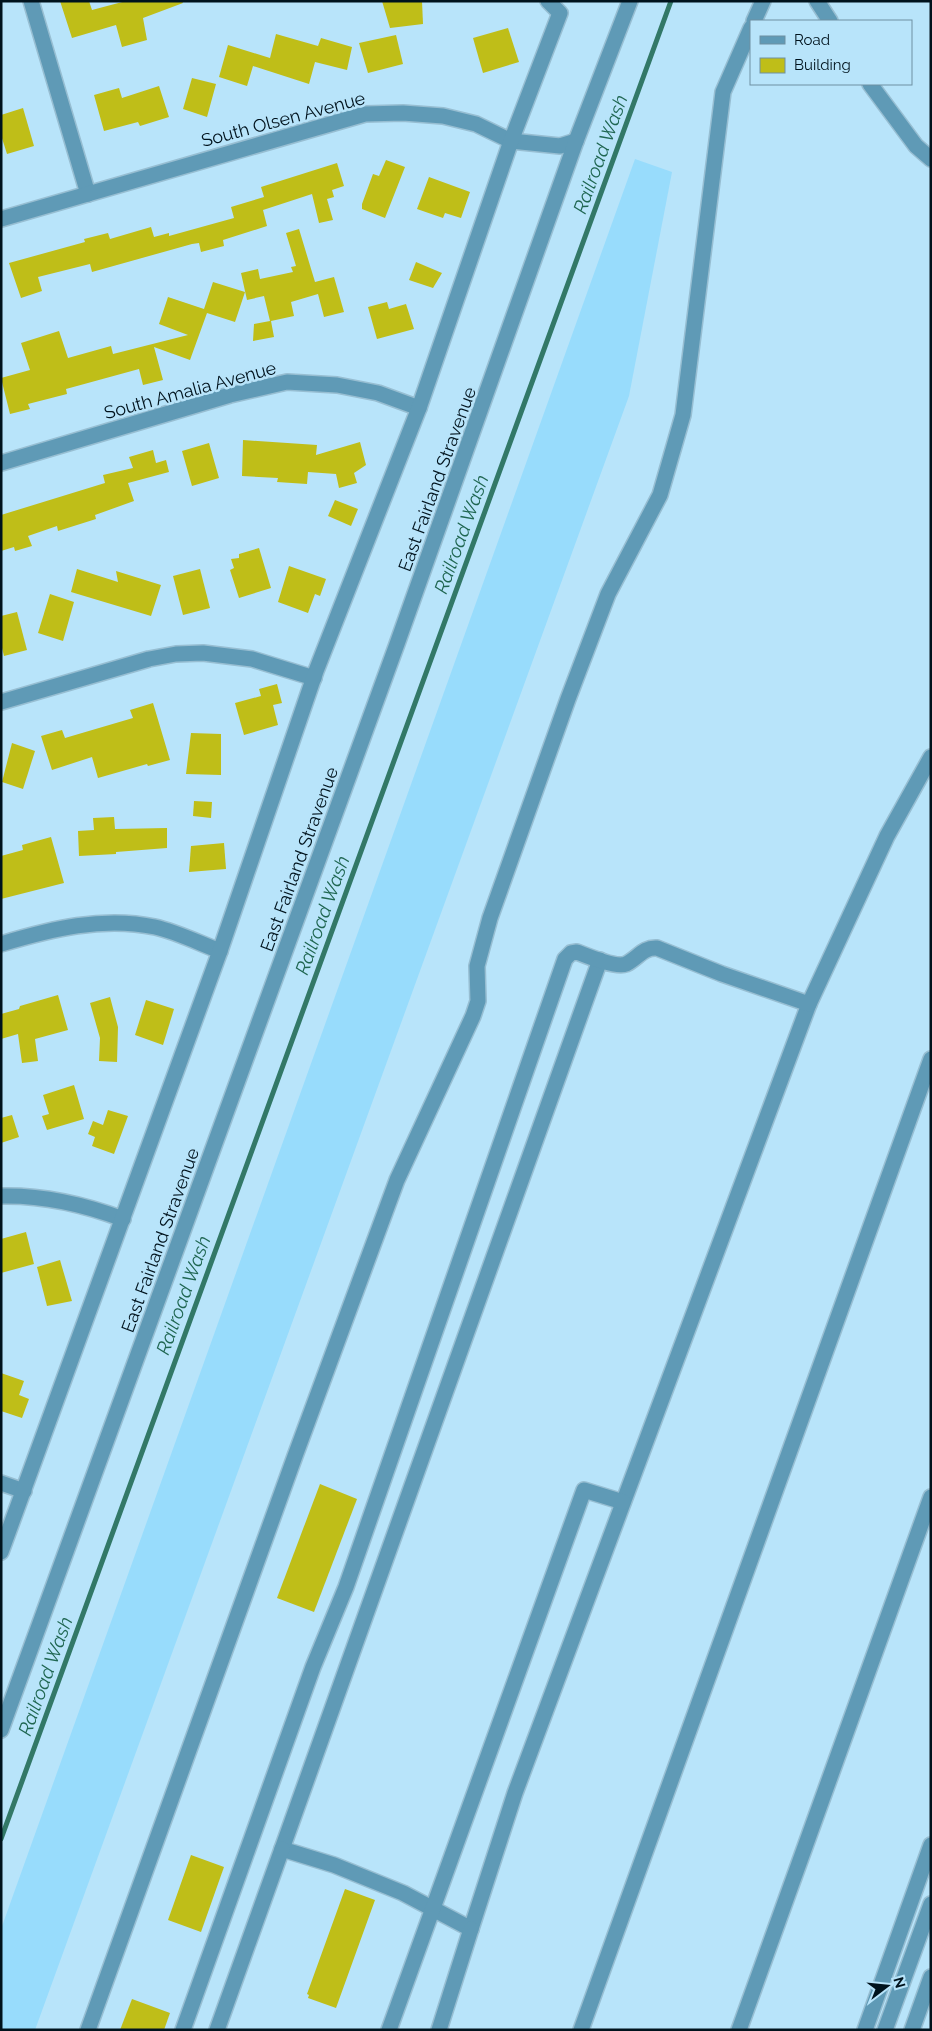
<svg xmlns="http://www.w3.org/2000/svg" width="932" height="2031" viewBox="0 0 932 2031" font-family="Raleway,sans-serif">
  <rect width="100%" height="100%" fill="#b8e4fa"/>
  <polygon fill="#98dcfc" points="635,159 672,172 629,396 35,2030 1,2030 1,1929"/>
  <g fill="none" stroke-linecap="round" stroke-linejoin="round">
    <polyline stroke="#327867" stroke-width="5" points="1,1839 671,1"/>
  </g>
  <g fill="#bfbe18">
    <polygon points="60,1 89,1 92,10 126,1 182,1 183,3 143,18 147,40 122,47 116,25 72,38"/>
    <polygon points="382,1 422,1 423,24 390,28"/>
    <polygon points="508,28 519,62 483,73 473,38"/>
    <polygon points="276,34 318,46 321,38 352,47 347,70 315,62 309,84 253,66 247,86 219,77 228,45 270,58"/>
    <polygon points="396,35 403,64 368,73 359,43"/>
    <polygon points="192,78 216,84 207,117 183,109"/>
    <polygon points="159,86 169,117 140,126 138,122 104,131 94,95 119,88 122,98"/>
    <polygon points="23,108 34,146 7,154 1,135 1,115"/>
    <polygon points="386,160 405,167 385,218 362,209 362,204 373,174 379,176"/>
    <polygon points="337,163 344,186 332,190 334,197 327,199 333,220 319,223 312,194 263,210 267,226 223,240 224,246 201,252 199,243 192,244 92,272 90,264 38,277 42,291 21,298 9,263 85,242 84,239 108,233 110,239 151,227 154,237 169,233 169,236 234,218 231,207 264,197 261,187"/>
    <polygon points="429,177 470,192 461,218 445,213 443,218 417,209"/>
    <polygon points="299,229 315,282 334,277 344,312 324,317 318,294 291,302 294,316 271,321 274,337 253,341 254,324 270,321 264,296 247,300 241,273 258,269 260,279 293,272 291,267 296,266 286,233"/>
    <polygon points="416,262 442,273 433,288 409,280"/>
    <polygon points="213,282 245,292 235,322 207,313 190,360 154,347 163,380 143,385 139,369 66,389 67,394 28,404 30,409 10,414 1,378 30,370 21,343 59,331 68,358 111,346 113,354 188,335 159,324 168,297 204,309"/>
    <polygon points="387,302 389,309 406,304 414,329 377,339 368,307"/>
    <polygon points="243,440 317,445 316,455 360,442 366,465 354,473 357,483 339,488 336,474 308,472 307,484 277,482 278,478 242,476"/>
    <polygon points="209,443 219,478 192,486 182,451"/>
    <polygon points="153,450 156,463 166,460 169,472 128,483 134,501 95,515 96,519 58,531 57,526 28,536 32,546 15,551 14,547 1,551 1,515 105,483 103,475 133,468 129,457"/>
    <polygon points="335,500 358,509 351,526 328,516"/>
    <polygon points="259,548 271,588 239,598 230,570 234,568 231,559 239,558 239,554"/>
    <polygon points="289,566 326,579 320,596 315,594 308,613 278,602"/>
    <polygon points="77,569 118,582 116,571 161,585 151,616 71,592"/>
    <polygon points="200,569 210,608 183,615 173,576"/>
    <polygon points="50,594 74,602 63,641 38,633"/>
    <polygon points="17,612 27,650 4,656 1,644 1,616"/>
    <polygon points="277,684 282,703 273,705 278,725 244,735 235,703 261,696 259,689"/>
    <polygon points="153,703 170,760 148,766 147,764 98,778 92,757 52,770 41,736 62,730 65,738 133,718 130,710"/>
    <polygon points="191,733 221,734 221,775 186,774"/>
    <polygon points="12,743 35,751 23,789 2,782"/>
    <polygon points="194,801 212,802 211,818 193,816"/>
    <polygon points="114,817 115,829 167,828 167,848 116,852 116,854 79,856 78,831 94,830 93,818"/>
    <polygon points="51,837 64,883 1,899 1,856 23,850 22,845"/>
    <polygon points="224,843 226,869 189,872 191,846"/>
    <polygon points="58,995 68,1030 35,1039 38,1061 22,1063 18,1034 1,1039 1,1014 19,1009 20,1006"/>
    <polygon points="110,997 118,1027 117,1062 99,1061 100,1038 90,1003"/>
    <polygon points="146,1000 174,1009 163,1045 135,1035"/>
    <polygon points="74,1085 84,1119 47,1130 42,1116 49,1114 43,1095"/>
    <polygon points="108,1110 128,1116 114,1154 92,1146 95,1137 88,1134 93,1121 103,1125"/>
    <polygon points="12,1115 19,1137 1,1143 1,1118"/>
    <polygon points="26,1232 34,1264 1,1273 1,1239"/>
    <polygon points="60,1260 72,1301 47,1306 37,1267"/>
    <polygon points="1,1373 24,1381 19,1395 29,1399 22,1418 1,1411"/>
    <polygon points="320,1484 357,1499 314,1612 277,1598"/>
    <polygon points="191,1855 224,1867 201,1932 168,1920"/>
    <polygon points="345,1889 375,1900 336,2008 308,1998 309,1995 307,1994"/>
    <polygon points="132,1999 170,2013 164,2030 120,2030"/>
  </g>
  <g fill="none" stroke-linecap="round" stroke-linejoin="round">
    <defs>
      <g id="minor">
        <polyline points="31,1 88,194"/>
        <polyline points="817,1 830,21"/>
        <polyline points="754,21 763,1"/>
        <polyline points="870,84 916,146 931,159"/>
        <polyline points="1,219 365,114 403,113 443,116 476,124 511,141 560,146 576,141"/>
        <polyline points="1,463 230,395 287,382 337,385 378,393 419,408"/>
        <polyline points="1,702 149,659 176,654 203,653 252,659 314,678"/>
        <path d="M1,944c50,-15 102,-28 154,-17 22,5 44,16 65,24"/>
        <polyline points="600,960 282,1849 334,1865 403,1893 471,1929 515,1793 809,1004"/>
        <path d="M1,1196c43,-1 82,8 122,23"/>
        <polyline points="1,1483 24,1491"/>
        <polyline points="1,1552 220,951 316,671 419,408 511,141 560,13 548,1"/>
        <polyline points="1,1730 397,644 576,141 630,1"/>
        <polyline points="88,2030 295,1456 397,1180 473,1016 478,1001 477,966 490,918 568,699 608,594 660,495 683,415 723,92 751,28"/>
        <path d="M183,2030l130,-363 33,-80 219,-628 6,-6 6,-1c10,4 39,16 49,12 12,-6 17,-17 31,-16l65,26 87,30 78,-168 44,-79"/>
        <polyline points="217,2030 282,1849"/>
        <polyline points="389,2030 584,1490 623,1502"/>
        <polyline points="439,2030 471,1929"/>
        <polyline points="581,2030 931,1059"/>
        <polyline points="739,2030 931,1497"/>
        <polyline points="865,2030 931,1845"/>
        <polyline points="885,2030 931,1904"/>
        <polyline points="912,2030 931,1977"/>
      </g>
    </defs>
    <use href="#minor" stroke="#97bed2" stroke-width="18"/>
    <use href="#minor" stroke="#5f9ab6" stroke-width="15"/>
  </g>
  <g text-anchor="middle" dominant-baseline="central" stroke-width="5" stroke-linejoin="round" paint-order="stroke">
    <g font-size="18" fill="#00131d" stroke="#b8e4fa">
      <text transform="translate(283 119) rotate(-15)">South Olsen Avenue</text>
      <text transform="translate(190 390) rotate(-15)">South Amalia Avenue</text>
      <text transform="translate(437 479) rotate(-70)">East Fairland Stravenue</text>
      <text transform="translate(299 859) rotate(-70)">East Fairland Stravenue</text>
      <text transform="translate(160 1240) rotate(-70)">East Fairland Stravenue</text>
    </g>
    <g font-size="19" font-style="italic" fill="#1f6651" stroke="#b8e4fa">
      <text transform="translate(600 154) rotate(-70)">Railroad Wash</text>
      <text transform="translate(461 534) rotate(-70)">Railroad Wash</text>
      <text transform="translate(322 915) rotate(-70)">Railroad Wash</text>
      <text transform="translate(183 1295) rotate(-70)">Railroad Wash</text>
      <text transform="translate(45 1676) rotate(-70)">Railroad Wash</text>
    </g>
  </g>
  <rect width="932" height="2031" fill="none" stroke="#00131d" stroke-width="5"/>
  <rect x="750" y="20" width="162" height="65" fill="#b8e4fa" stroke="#6e90a2"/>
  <rect x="760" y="36" width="25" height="8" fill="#5f9ab6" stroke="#6e90a2"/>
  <text x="794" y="45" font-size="15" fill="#00131d">Road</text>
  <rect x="760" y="58" width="25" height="15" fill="#bfbe18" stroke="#6e90a2"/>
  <text x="794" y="70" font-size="15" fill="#00131d">Building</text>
  <g transform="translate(887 1986) rotate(74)" stroke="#b8e4fa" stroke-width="4" paint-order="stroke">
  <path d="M0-4L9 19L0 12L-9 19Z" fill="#00131d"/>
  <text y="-8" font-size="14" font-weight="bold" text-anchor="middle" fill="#00131d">N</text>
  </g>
</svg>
